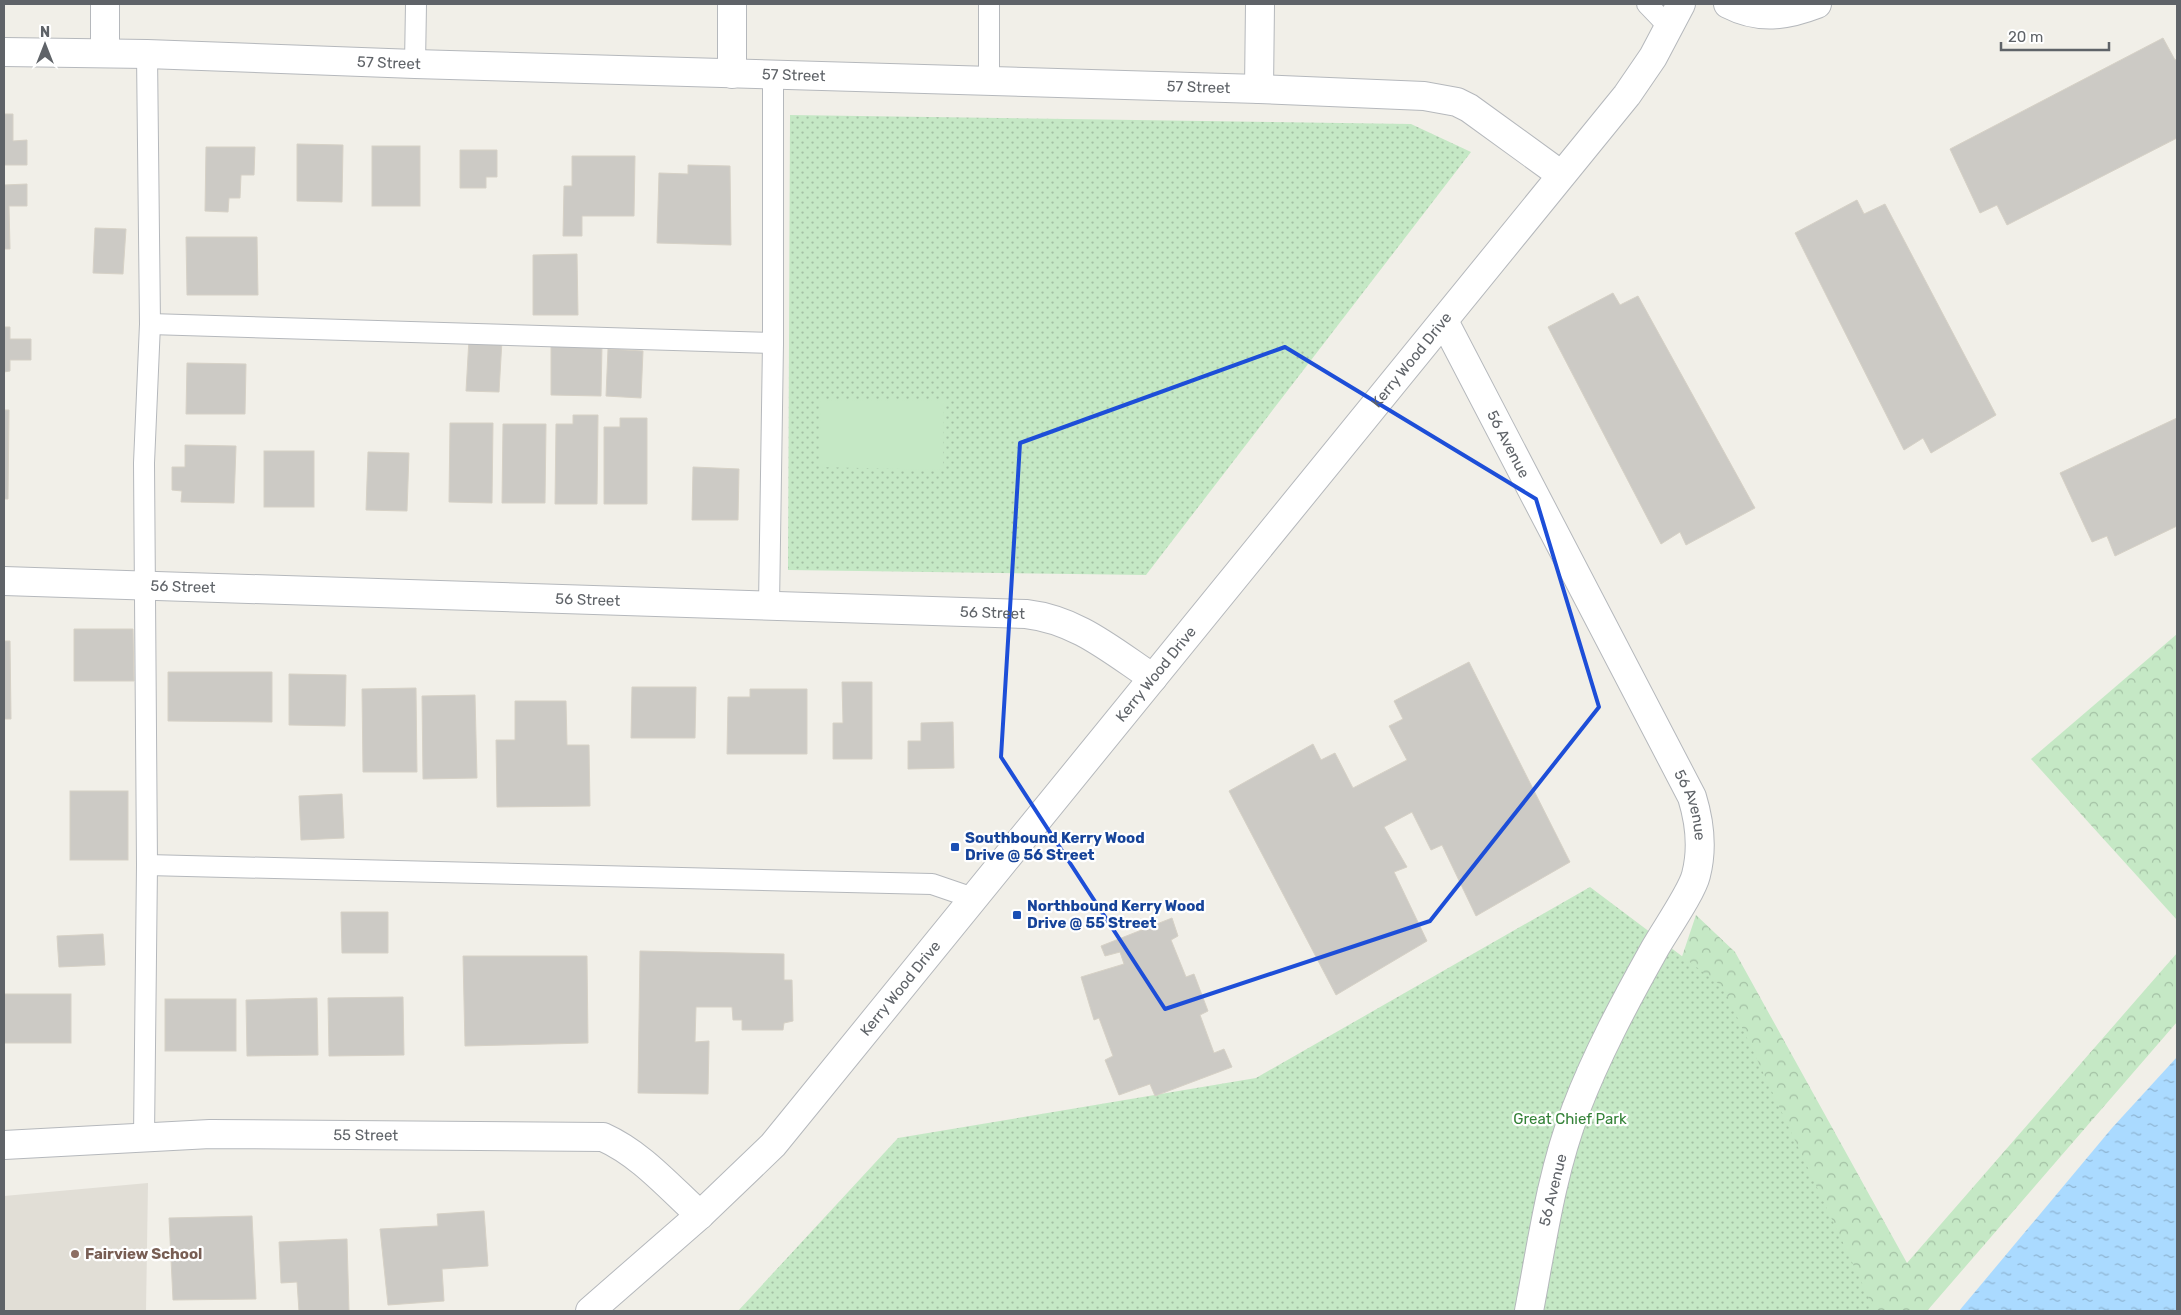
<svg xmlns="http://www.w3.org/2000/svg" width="2181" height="1315" viewBox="0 0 2181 1315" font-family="Rubik,sans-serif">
  <defs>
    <pattern id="forest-crowns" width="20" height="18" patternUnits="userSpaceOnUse" patternTransform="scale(1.25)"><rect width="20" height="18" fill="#c5e8c5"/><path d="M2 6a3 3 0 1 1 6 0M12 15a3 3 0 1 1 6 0" fill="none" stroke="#a3c0a4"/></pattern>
    <pattern id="park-dots" width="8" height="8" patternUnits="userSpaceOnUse" patternTransform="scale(1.25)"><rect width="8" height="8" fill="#c5e8c5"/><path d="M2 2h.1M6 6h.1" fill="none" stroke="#a3c0a4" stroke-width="1.8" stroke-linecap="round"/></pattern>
    <pattern id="water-ripples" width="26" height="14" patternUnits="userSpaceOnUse" patternTransform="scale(1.25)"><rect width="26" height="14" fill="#aadaff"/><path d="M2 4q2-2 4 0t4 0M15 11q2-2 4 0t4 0" fill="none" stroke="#8eb4d2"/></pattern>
  </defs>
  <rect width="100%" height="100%" fill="#f1efe8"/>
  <polygon fill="#e1ded6" points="148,1183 146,1311 4,1311 4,1196"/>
  <g fill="url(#forest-crowns)">
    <polygon points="2177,634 2177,920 2031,759"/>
    <polygon points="1696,915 1735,952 1907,1263 2177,953 2177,1022 1927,1311 1566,1311 1588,1236"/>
  </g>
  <g fill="url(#park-dots)">
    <polygon points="790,115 1411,124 1471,152 1146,575 788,570"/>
    <polygon points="1590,887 1723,987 1875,1311 738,1311 898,1138 1256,1078"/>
  </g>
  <polygon fill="#c5e8c5" points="821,400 944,401 943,470 819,467"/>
  <polygon fill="url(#water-ripples)" points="2177,1057 2177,1311 1959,1311 2112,1128"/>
  <g fill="#cccac5" stroke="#d6d1c6">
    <polygon points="2163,38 2175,60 2177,59 2177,138 2007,225 1997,205 1980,213 1950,149"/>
    <polygon points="4,114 13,114 13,141 27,140 27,165 4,165"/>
    <polygon points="297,144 343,145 342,202 297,201"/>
    <rect x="372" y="146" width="48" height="60"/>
    <polygon points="206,147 255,147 254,175 241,175 240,198 229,198 228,212 205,211"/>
    <polygon points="460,150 497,150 497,177 486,177 486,188 460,188"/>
    <polygon points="572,156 635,156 634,216 582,216 582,236 563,236 564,186 572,186"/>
    <polygon points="688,165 730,166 731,245 657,243 659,173 688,174"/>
    <polygon points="27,184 27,206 9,206 10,249 4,249 4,185"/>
    <polygon points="1857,200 1864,214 1885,204 1996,415 1931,453 1923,438 1904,450 1795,233"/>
    <polygon points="95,228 126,229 123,274 93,273"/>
    <polygon points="186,237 257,237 258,295 187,295"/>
    <polygon points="577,254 578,315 533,315 533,255"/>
    <polygon points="1613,293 1620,305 1638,296 1755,508 1686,545 1680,532 1661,544 1548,327"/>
    <polygon points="4,327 10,327 10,339 31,339 31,360 10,360 10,371 4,372"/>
    <polygon points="469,339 502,340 499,392 466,391"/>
    <polygon points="551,345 602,345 601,396 551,395"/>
    <polygon points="608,349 643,351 641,398 606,396"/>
    <polygon points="187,363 246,364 245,414 186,414"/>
    <polygon points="4,410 9,410 8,499 4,499"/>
    <polygon points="573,415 598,415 597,504 555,504 556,424 573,424"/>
    <polygon points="620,418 647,418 647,504 604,504 604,427 620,427"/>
    <polygon points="2177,418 2177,526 2115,556 2107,536 2092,542 2060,473"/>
    <polygon points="450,423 493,423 492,503 449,502"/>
    <polygon points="503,424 546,424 545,503 502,503"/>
    <polygon points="185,445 236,446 234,503 181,502 182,491 172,490 172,467 185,467"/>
    <rect x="264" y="451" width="50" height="56"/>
    <polygon points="368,452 409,453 407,511 366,510"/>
    <polygon points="693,467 739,469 738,520 692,520"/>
    <polygon points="74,629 133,629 134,681 74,681"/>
    <polygon points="4,641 10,641 11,719 4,719"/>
    <polygon points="1469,662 1570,862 1476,916 1442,845 1431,850 1412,812 1384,827 1407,867 1394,872 1427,941 1336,995 1229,791 1313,744 1321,760 1335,753 1353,788 1407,760 1389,726 1403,719 1394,701"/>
    <polygon points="168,672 272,672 272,722 168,721"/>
    <polygon points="289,674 346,675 345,726 289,725"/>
    <polygon points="842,682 872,682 872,759 833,759 833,723 843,723"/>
    <polygon points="632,687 696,687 695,738 631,738"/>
    <polygon points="416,688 417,772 363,772 362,689"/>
    <polygon points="750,689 807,689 807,754 727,754 728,697 750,697"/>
    <polygon points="475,695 477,778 423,779 422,696"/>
    <polygon points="515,701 566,701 567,745 589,745 590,806 497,807 496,740 515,740"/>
    <polygon points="953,722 954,768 908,769 908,741 921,741 921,723"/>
    <rect x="70" y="791" width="58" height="69"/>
    <polygon points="342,794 344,838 301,840 299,796"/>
    <polygon points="341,912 388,912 388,953 342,953"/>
    <polygon points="1172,918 1178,936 1171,940 1186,977 1194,974 1208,1011 1200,1015 1214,1053 1224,1049 1232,1067 1155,1096 1150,1084 1119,1095 1105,1060 1113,1056 1099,1018 1094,1020 1081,977 1124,964 1120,952 1105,956 1101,946"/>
    <polygon points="103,934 105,965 59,967 57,936"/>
    <polygon points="640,951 784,954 784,980 792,980 793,1021 784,1023 783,1030 742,1030 742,1020 733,1020 732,1007 696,1007 695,1042 709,1041 708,1094 638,1093"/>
    <polygon points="463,956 587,956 588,1043 465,1046"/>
    <rect x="4" y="994" width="67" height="49"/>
    <polygon points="403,997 404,1055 329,1056 328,998"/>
    <polygon points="317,998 318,1055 247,1056 246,1000"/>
    <rect x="165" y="999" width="71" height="52"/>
    <polygon points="484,1211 488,1266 442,1269 444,1301 388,1305 380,1229 438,1226 437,1214"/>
    <polygon points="252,1216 256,1299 173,1300 169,1218"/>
    <polygon points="347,1239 349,1311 299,1311 297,1282 281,1283 279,1242"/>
  </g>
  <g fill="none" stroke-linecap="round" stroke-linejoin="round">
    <defs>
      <g id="service">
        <polyline points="1647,4 1669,27"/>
        <polyline points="415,64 416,4"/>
        <polyline points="989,80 989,4"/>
        <polyline points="150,324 773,343"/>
        <polyline points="769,606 773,343 773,75"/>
        <polyline points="147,865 932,884 973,898"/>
        <polyline points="144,1137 147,865 144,463 150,324 147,54"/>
      </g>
      <g id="minor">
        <polyline points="732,4 732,74"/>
        <path d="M1728,4c31,16 58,12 89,0"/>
        <path id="s1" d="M4,52l143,2 268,10 844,25 165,7 33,6 12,6 91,66"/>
        <polyline points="105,53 105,4"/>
        <polyline points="1259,89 1260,4"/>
        <path id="s2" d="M1444,321l248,476c8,26 11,51 4,78 -4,17 -32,57 -42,75 -29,52 -57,104 -78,159 -25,65 -34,134 -47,202"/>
        <path id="s3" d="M4,581l1022,33c51,6 85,36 127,64"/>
        <path id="s4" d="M4,1145l206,-11 393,3c38,17 66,50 97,78"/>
      </g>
      <g id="tertiary">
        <path id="s5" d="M590,1311l110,-96 73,-70 854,-1050 26,-38 28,-53"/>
      </g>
    </defs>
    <use href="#service" stroke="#b5b8bc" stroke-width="22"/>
    <use href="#minor" stroke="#b5b8bc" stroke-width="30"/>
    <use href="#tertiary" stroke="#b5b8bc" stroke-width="30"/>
    <use href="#service" stroke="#fff" stroke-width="20"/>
    <use href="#minor" stroke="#fff" stroke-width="28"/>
    <use href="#tertiary" stroke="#fff" stroke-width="28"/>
  </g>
  <path fill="none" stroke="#1d4ed8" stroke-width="4" stroke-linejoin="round" d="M1285,347l251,152 63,208 -169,214 -265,88 -164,-252 19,-314z"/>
  <g fill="#1a4fb4" stroke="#fff" stroke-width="2">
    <rect x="950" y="842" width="10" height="10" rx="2.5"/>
    <rect x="1012" y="910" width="10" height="10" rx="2.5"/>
  </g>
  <circle fill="#8d6e63" stroke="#fff" stroke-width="2" cx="75" cy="1254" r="5"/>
  <g text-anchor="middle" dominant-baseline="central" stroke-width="4.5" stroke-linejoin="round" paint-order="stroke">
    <g font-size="15" fill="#5f6368" stroke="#fff">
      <text stroke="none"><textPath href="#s1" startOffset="385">57 Street</textPath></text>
      <text stroke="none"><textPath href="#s1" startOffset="790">57 Street</textPath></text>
      <text stroke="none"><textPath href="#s1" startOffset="1195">57 Street</textPath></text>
      <text stroke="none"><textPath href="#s5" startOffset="1259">Kerry Wood Drive</textPath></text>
      <text stroke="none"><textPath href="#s2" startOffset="139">56 Avenue</textPath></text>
      <text stroke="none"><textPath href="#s3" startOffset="179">56 Street</textPath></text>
      <text stroke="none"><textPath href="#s3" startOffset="584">56 Street</textPath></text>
      <text stroke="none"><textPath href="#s3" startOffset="989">56 Street</textPath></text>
      <text stroke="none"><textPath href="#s5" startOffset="854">Kerry Wood Drive</textPath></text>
      <text stroke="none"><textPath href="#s2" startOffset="544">56 Avenue</textPath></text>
      <text stroke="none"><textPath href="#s5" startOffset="449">Kerry Wood Drive</textPath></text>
      <text stroke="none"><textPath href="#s4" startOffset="362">55 Street</textPath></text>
      <text transform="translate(1553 1190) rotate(-76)">56 Avenue</text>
    </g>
    <g font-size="15" font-weight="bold" fill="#164399" stroke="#fff" text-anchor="start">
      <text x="965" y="838">Southbound Kerry Wood<tspan x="965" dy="17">Drive @ 56 Street</tspan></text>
      <text x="1027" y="906">Northbound Kerry Wood<tspan x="1027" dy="17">Drive @ 55 Street</tspan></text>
    </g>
    <g font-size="15" fill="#348238" stroke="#fff">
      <text x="1570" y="1119">Great Chief Park</text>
    </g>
    <g font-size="15" font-weight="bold" fill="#785e54" stroke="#fff" text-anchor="start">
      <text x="85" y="1254">Fairview School</text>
    </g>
  </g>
  <rect width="2181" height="1315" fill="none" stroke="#5f6368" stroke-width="10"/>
  <g transform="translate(45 45)" stroke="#ffffff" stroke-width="4" paint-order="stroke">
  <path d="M0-4L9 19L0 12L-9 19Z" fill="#5f6368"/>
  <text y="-8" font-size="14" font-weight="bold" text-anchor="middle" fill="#5f6368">N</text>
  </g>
  <path d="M2001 42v8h108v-8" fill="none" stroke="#5f6368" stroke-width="2.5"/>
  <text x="2008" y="42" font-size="15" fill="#5f6368" stroke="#ffffff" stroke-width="4" paint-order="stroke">20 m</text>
</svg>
